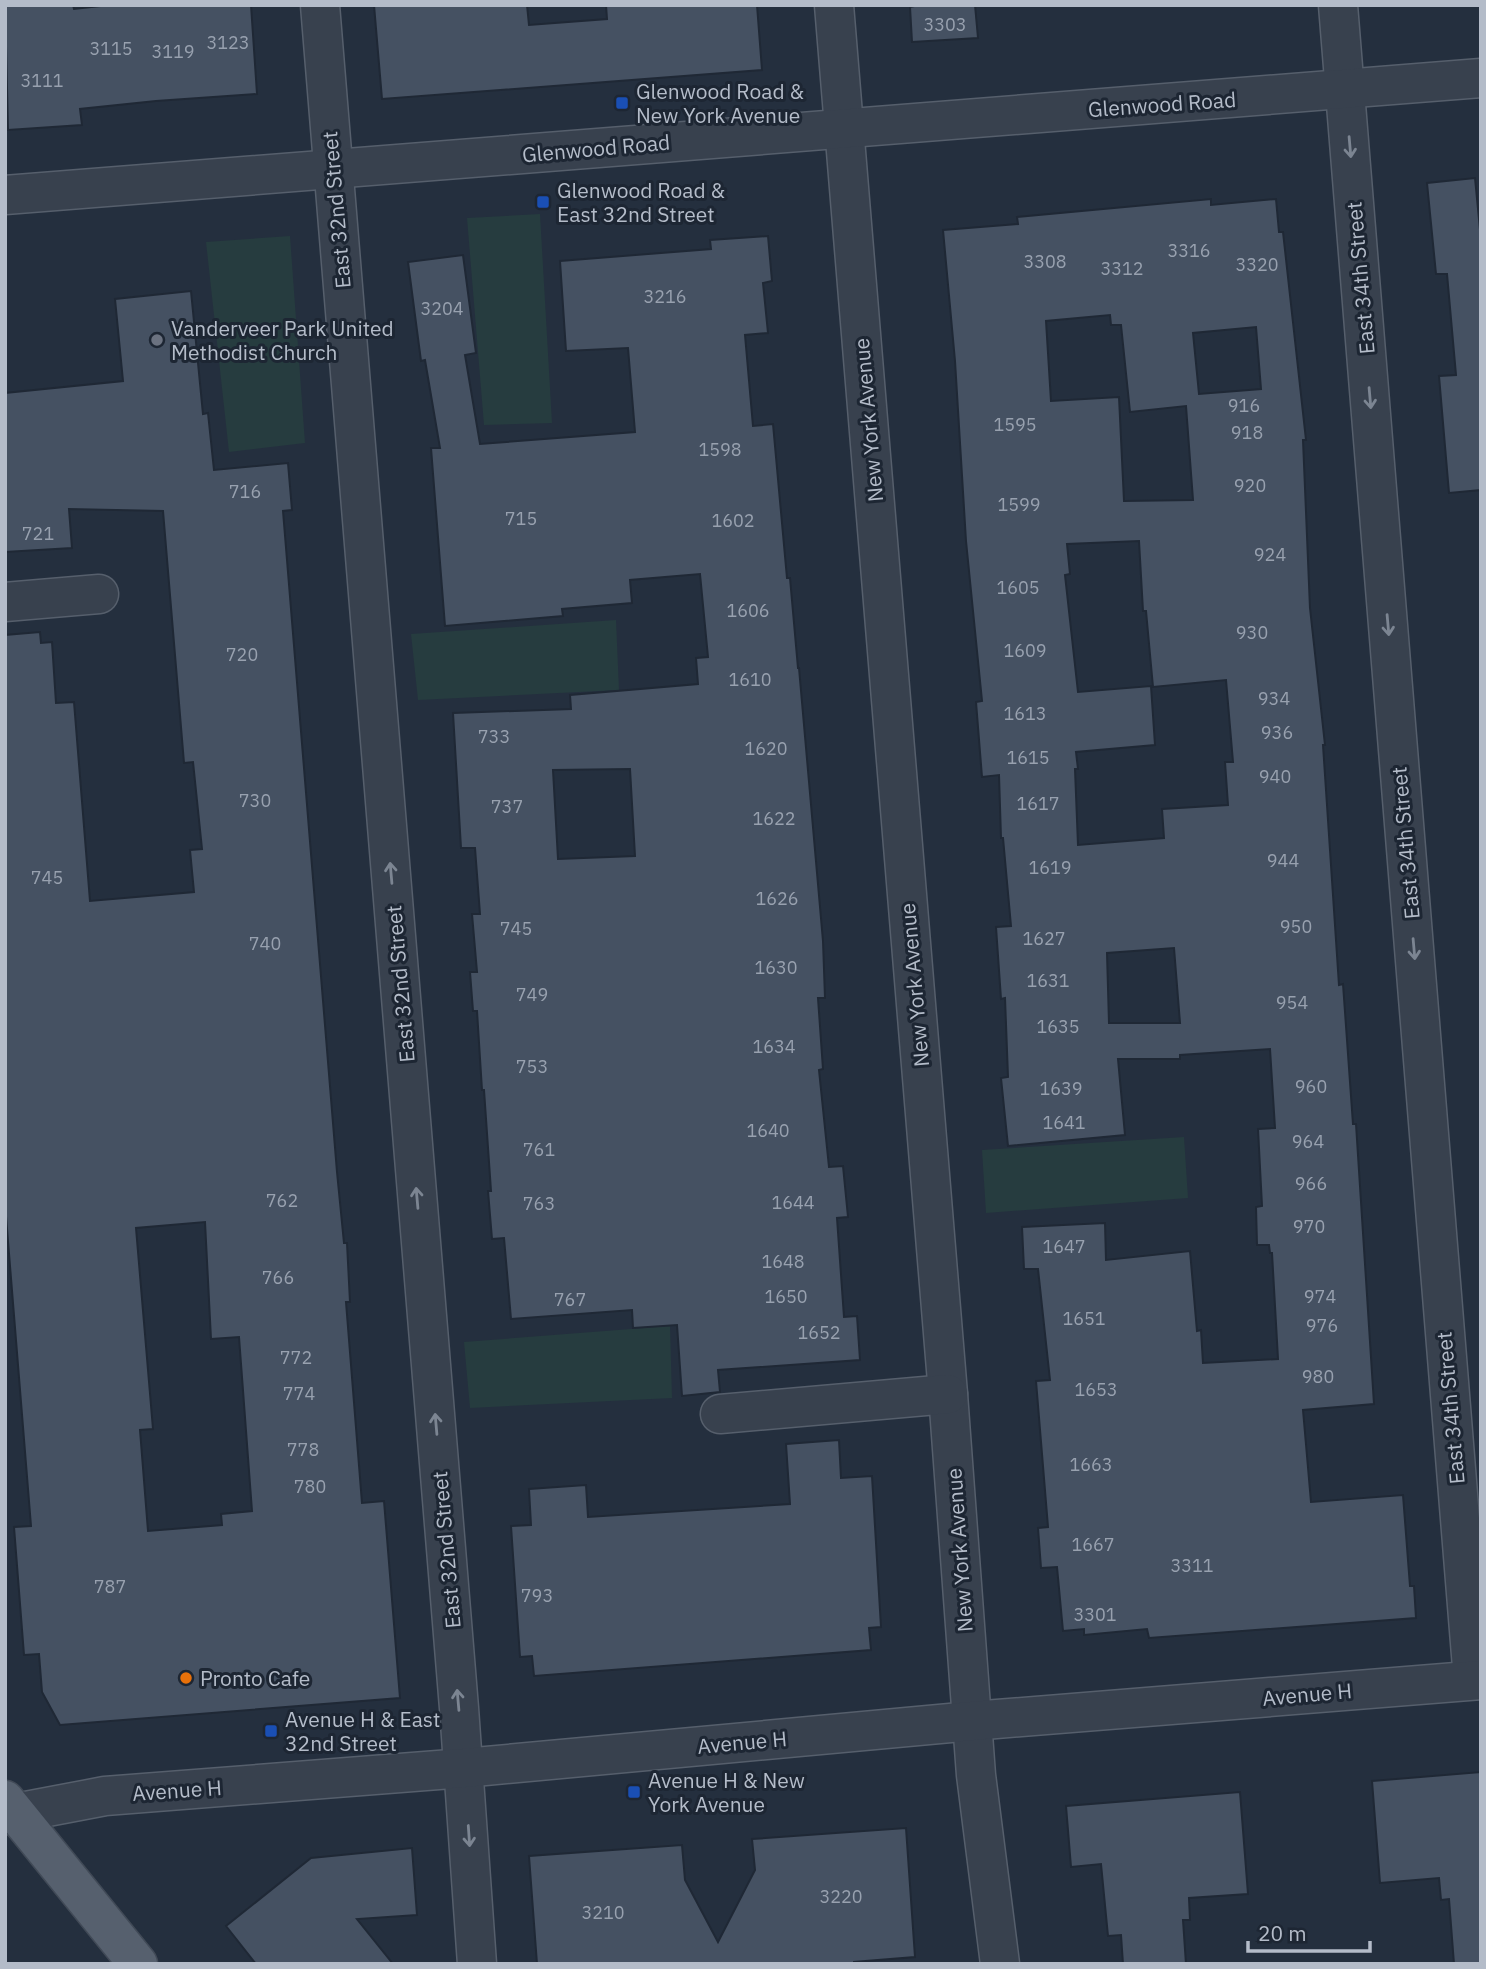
<svg xmlns="http://www.w3.org/2000/svg" width="1486" height="1969" viewBox="0 0 1486 1969" font-family="'IBM Plex Sans',sans-serif">
  <rect width="100%" height="100%" fill="#242f3e"/>
  <g fill="#263c3f">
    <polygon points="540,214 552,423 484,425 467,218"/>
    <polygon points="290,236 305,443 229,452 206,242"/>
    <polygon points="616,620 619,690 418,700 411,634"/>
    <polygon points="1184,1137 1188,1198 986,1213 982,1150"/>
    <polygon points="670,1326 672,1398 470,1408 464,1342"/>
  </g>
  <g fill="#455162" stroke="#1f2835" stroke-width="2" fill-rule="evenodd">
    <polygon points="5,5 73,5 74,9 110,5 251,5 257,94 156,101 80,109 82,125 8,130"/>
    <polygon points="374,5 527,5 529,25 607,19 606,5 757,5 762,70 382,99"/>
    <polygon points="919,5 975,5 978,38 912,42 910,7"/>
    <polygon points="1475,178 1481,240 1481,490 1449,493 1439,376 1456,375 1447,274 1436,274 1427,183"/>
    <path d="M1211,199v6l65,-6 3,33h4l23,208h-3l7,168 15,137h-2l16,240 4,-1 10,140h3l18,280 -71,6 8,92 92,-7 7,91h4l2,32 -267,20 -2,-9 -63,6v-6l-21,2 -6,-64 -16,1 -3,-40 10,-1 -12,-146 14,-1 -12,-111h-14l-2,-42 83,-4 1,37 84,-9 7,80 4,-1 2,33 75,-4 -6,-106h-2l-1,-8h-12l-1,-38 6,-1 -4,-77 17,-1 -5,-79 -90,6v4h-62l7,76 -117,11 -7,-68 7,-1 -3,-79 -4,1 -5,-72 15,-1 -8,-88h-2l-2,-63 -17,2 -6,-75 6,-1 -16,-160 -11,-180 -12,-131 75,-6 -1,-7zM1110,315l1,10h10l9,87 56,-6 7,94 -69,1 -5,-104 -68,4 -5,-80zM1256,327l5,62 -62,5 -6,-61zM1139,541l4,70h3l7,76 73,-7 7,82h-8l3,43 -66,4 2,29 -86,7 -3,-76h3l-2,-17 79,-7 -4,-59 -73,6 -13,-117 5,-1 -3,-30zM1174,948l6,75h-71l-2,-70z"/>
    <path d="M768,236l4,45 -9,2 5,50 -23,2 8,91 20,-2 14,154h3l8,90h1l24,273 2,57h-7l5,71 -4,1 10,97 14,-1 5,51 -11,1 7,99 13,-1 3,44 -142,10 2,22 -38,4 -5,-71 -44,3 -1,-18 -121,9 -7,-81 -12,1 -4,-48h3l-7,-101h-2l-5,-79h-4l-3,-39h7l-5,-58h8l-5,-66h-14l-8,-135 118,-4 -1,-14 128,-11 -2,-26 12,-1 -8,-83 -70,6 2,23 -70,6 1,7 -118,10 -14,-178h9l-15,-88 -4,1 -13,-99 55,-7 13,98 -11,2 15,89 155,-12 -7,-84 -62,3 -6,-90 151,-12 -1,-9zM630,769l5,87 -77,3 -5,-89z"/>
    <path d="M191,291l12,123 5,-1 6,57 74,-7 4,47 -9,1 54,661 7,71h3l3,59h-4l16,201 22,-2 16,197 -340,27 -18,-33 -3,-38 -15,1 -10,-128 17,-1 -26,-322v-569l35,-3 1,11 11,-1 4,61 18,-1 16,199 104,-9 -4,-42 12,-1 -9,-87 -9,1 -21,-252 -94,-2 3,39 -67,4v-159l118,-12 -8,-82zM205,1222l6,117 28,-2 13,174 -31,3 1,11 -74,6 -8,-101 13,-1 -17,-201z"/>
    <polygon points="839,1440 841,1478 872,1476 881,1627 869,1628 871,1650 534,1676 532,1656 520,1657 511,1526 531,1525 529,1489 586,1485 588,1517 790,1504 786,1444"/>
    <polygon points="1481,1772 1481,1964 1454,1964 1449,1899 1441,1900 1439,1878 1380,1883 1372,1781"/>
    <polygon points="1240,1792 1248,1894 1189,1898 1190,1920 1183,1920 1186,1964 1123,1964 1121,1935 1108,1936 1101,1864 1071,1867 1066,1806"/>
    <polygon points="906,1828 915,1957 854,1962 854,1964 537,1964 529,1856 682,1845 685,1880 718,1942 755,1870 752,1839"/>
    <polygon points="412,1848 417,1915 357,1919 393,1964 256,1964 226,1926 311,1858"/>
  </g>
  <g fill="none" stroke-linecap="round" stroke-linejoin="round">
    <defs>
      <g id="minor">
        <polyline points="320,5 459,1708 477,1964"/>
        <polyline points="834,5 948,1394 976,1775 1000,1964"/>
        <polyline points="1338,5 1473,1680"/>
        <polyline points="5,195 1481,78"/>
        <polyline points="5,602 99,594"/>
        <polyline points="720,1414 948,1394"/>
        <polyline points="5,1815 105,1796 464,1768 972,1721 1481,1680"/>
      </g>
      <polyline id="major" points="5,1800 138,1964"/>
    </defs>
    <use href="#minor" stroke="#565f6c" stroke-width="41"/>
    <use href="#major" stroke="#414a57" stroke-width="41"/>
    <use href="#minor" stroke="#38414e" stroke-width="38"/>
    <use href="#major" stroke="#56606e" stroke-width="38"/>
  </g>
  <defs><path id="oneway-shaft" d="M-6 0H5M1.5-3L5.5 0L1.5 3" fill="none" stroke-width="1.6" stroke-linecap="round" stroke-linejoin="round" transform="scale(1.75)"/></defs>
  <g stroke="#7c8592">
    <use href="#oneway-shaft" transform="translate(1350 147) rotate(85)"/>
    <use href="#oneway-shaft" transform="translate(1370 398) rotate(85)"/>
    <use href="#oneway-shaft" transform="translate(1388 625) rotate(85)"/>
    <use href="#oneway-shaft" transform="translate(391 873) rotate(-95)"/>
    <use href="#oneway-shaft" transform="translate(1414 949) rotate(85)"/>
    <use href="#oneway-shaft" transform="translate(417 1198) rotate(-95)"/>
    <use href="#oneway-shaft" transform="translate(436 1424) rotate(-95)"/>
    <use href="#oneway-shaft" transform="translate(458 1700) rotate(-95)"/>
    <use href="#oneway-shaft" transform="translate(469 1836) rotate(86)"/>
  </g>
  <g fill="#1a4fb4" stroke="#1d2633" stroke-width="2.5">
    <rect x="615" y="96" width="14" height="14" rx="3.5"/>
    <rect x="536" y="195" width="14" height="14" rx="3.5"/>
    <rect x="264" y="1724" width="14" height="14" rx="3.5"/>
    <rect x="627" y="1785" width="14" height="14" rx="3.5"/>
  </g>
  <circle fill="#6b7280" stroke="#1d2633" stroke-width="2.5" cx="157" cy="340" r="7"/>
  <circle fill="#e8710a" stroke="#1d2633" stroke-width="2.5" cx="186" cy="1678" r="7"/>
  <g text-anchor="middle" dominant-baseline="central" stroke-width="6" stroke-linejoin="round" paint-order="stroke">
    <g font-size="18" fill="#98a1af">
      <text x="945" y="24">3303</text>
      <text x="228" y="42">3123</text>
      <text x="111" y="48">3115</text>
      <text x="173" y="51">3119</text>
      <text x="42" y="80">3111</text>
      <text x="1189" y="250">3316</text>
      <text x="1045" y="261">3308</text>
      <text x="1257" y="264">3320</text>
      <text x="1122" y="268">3312</text>
      <text x="665" y="296">3216</text>
      <text x="442" y="308">3204</text>
      <text x="1244" y="405">916</text>
      <text x="1015" y="424">1595</text>
      <text x="1247" y="432">918</text>
      <text x="720" y="449">1598</text>
      <text x="1250" y="485">920</text>
      <text x="245" y="491">716</text>
      <text x="1019" y="504">1599</text>
      <text x="521" y="518">715</text>
      <text x="733" y="520">1602</text>
      <text x="38" y="533">721</text>
      <text x="1270" y="554">924</text>
      <text x="1018" y="587">1605</text>
      <text x="748" y="610">1606</text>
      <text x="1252" y="632">930</text>
      <text x="1025" y="650">1609</text>
      <text x="242" y="654">720</text>
      <text x="750" y="679">1610</text>
      <text x="1274" y="698">934</text>
      <text x="1025" y="713">1613</text>
      <text x="1277" y="732">936</text>
      <text x="494" y="736">733</text>
      <text x="766" y="748">1620</text>
      <text x="1028" y="757">1615</text>
      <text x="1275" y="776">940</text>
      <text x="255" y="800">730</text>
      <text x="1038" y="803">1617</text>
      <text x="507" y="806">737</text>
      <text x="774" y="818">1622</text>
      <text x="1283" y="860">944</text>
      <text x="1050" y="867">1619</text>
      <text x="47" y="877">745</text>
      <text x="777" y="898">1626</text>
      <text x="1296" y="926">950</text>
      <text x="516" y="928">745</text>
      <text x="1044" y="938">1627</text>
      <text x="265" y="943">740</text>
      <text x="776" y="967">1630</text>
      <text x="1048" y="980">1631</text>
      <text x="532" y="994">749</text>
      <text x="1292" y="1002">954</text>
      <text x="1058" y="1026">1635</text>
      <text x="774" y="1046">1634</text>
      <text x="532" y="1066">753</text>
      <text x="1311" y="1086">960</text>
      <text x="1061" y="1088">1639</text>
      <text x="1064" y="1122">1641</text>
      <text x="768" y="1130">1640</text>
      <text x="1308" y="1141">964</text>
      <text x="539" y="1149">761</text>
      <text x="1311" y="1183">966</text>
      <text x="282" y="1200">762</text>
      <text x="793" y="1202">1644</text>
      <text x="539" y="1203">763</text>
      <text x="1309" y="1226">970</text>
      <text x="1064" y="1246">1647</text>
      <text x="783" y="1261">1648</text>
      <text x="278" y="1277">766</text>
      <text x="786" y="1296">1650</text>
      <text x="1320" y="1296">974</text>
      <text x="570" y="1299">767</text>
      <text x="1084" y="1318">1651</text>
      <text x="1322" y="1325">976</text>
      <text x="819" y="1332">1652</text>
      <text x="296" y="1357">772</text>
      <text x="1318" y="1376">980</text>
      <text x="1096" y="1389">1653</text>
      <text x="299" y="1393">774</text>
      <text x="303" y="1449">778</text>
      <text x="1091" y="1464">1663</text>
      <text x="310" y="1486">780</text>
      <text x="1093" y="1544">1667</text>
      <text x="1192" y="1565">3311</text>
      <text x="110" y="1586">787</text>
      <text x="537" y="1595">793</text>
      <text x="1095" y="1614">3301</text>
      <text x="841" y="1896">3220</text>
      <text x="603" y="1912">3210</text>
    </g>
    <g font-size="21" fill="#b4bcc9" stroke="#1d2633" text-anchor="start">
      <text x="636" y="91">Glenwood Road &amp;<tspan x="636" dy="24">New York Avenue</tspan></text>
      <text x="557" y="190">Glenwood Road &amp;<tspan x="557" dy="24">East 32nd Street</tspan></text>
      <text x="171" y="328">Vanderveer Park United<tspan x="171" dy="24">Methodist Church</tspan></text>
      <text x="200" y="1678">Pronto Cafe</text>
      <text x="285" y="1719">Avenue H &amp; East<tspan x="285" dy="24">32nd Street</tspan></text>
      <text x="648" y="1780">Avenue H &amp; New<tspan x="648" dy="24">York Avenue</tspan></text>
    </g>
    <g font-size="21" fill="#b4bcc9" stroke="#1d2633">
      <text transform="translate(1162 104) rotate(-4)">Glenwood Road</text>
      <text transform="translate(596 148) rotate(-5)">Glenwood Road</text>
      <text transform="translate(336 210) rotate(-95)">East 32nd Street</text>
      <text transform="translate(1360 278) rotate(-95)">East 34th Street</text>
      <text transform="translate(868 420) rotate(-95)">New York Avenue</text>
      <text transform="translate(1405 843) rotate(-95)">East 34th Street</text>
      <text transform="translate(400 984) rotate(-95)">East 32nd Street</text>
      <text transform="translate(914 985) rotate(-95)">New York Avenue</text>
      <text transform="translate(1450 1408) rotate(-95)">East 34th Street</text>
      <text transform="translate(446 1550) rotate(-95)">East 32nd Street</text>
      <text transform="translate(959 1550) rotate(-94)">New York Avenue</text>
      <text transform="translate(1307 1694) rotate(-5)">Avenue H</text>
      <text transform="translate(742 1742) rotate(-5)">Avenue H</text>
      <text transform="translate(177 1790) rotate(-4)">Avenue H</text>
    </g>
  </g>
  <rect width="1486" height="1969" fill="none" stroke="#b4bcc9" stroke-width="14"/>
  <path d="M1248 1941v10h122v-10" fill="none" stroke="#b4bcc9" stroke-width="3.5"/>
  <text x="1258" y="1941" font-size="21" fill="#b4bcc9" stroke="#1d2633" stroke-width="5" paint-order="stroke">20 m</text>
</svg>
